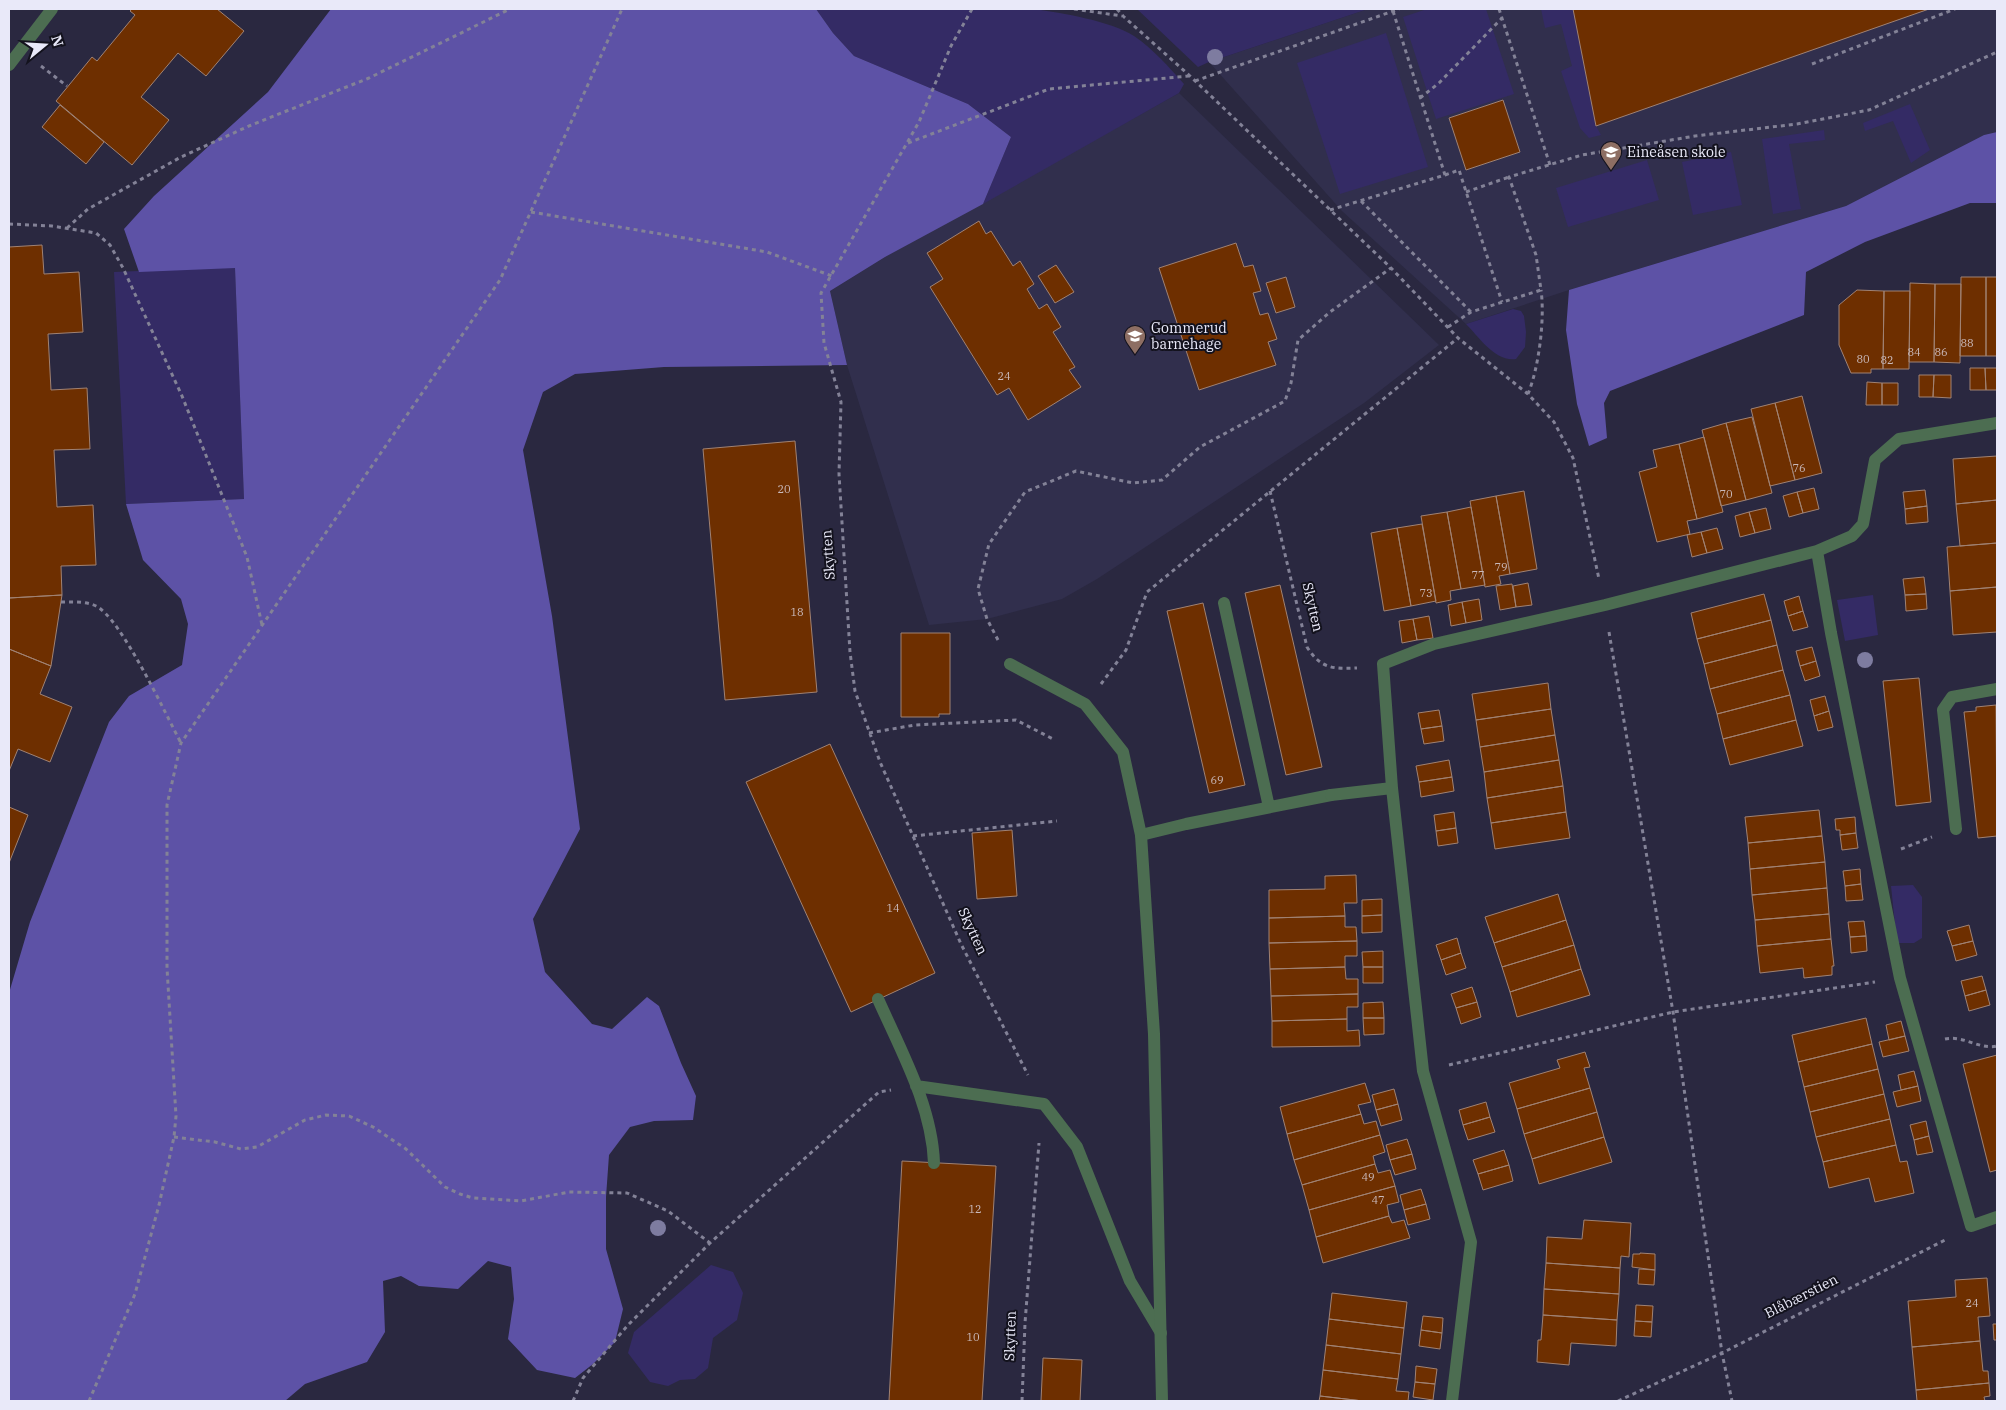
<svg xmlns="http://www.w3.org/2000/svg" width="2006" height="1410" viewBox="0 0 2006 1410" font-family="'IBM Plex Serif',serif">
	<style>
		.built { fill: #312f4d }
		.green { fill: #342b65 }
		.forest { fill: #5d52a6 }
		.building { fill: #6e2f00; stroke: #a08273 }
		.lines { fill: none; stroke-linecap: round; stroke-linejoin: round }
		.path { stroke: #838297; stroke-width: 3; stroke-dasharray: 4 4; stroke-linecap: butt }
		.service { stroke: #4c6d51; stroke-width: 12 }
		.minor { stroke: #4c6d51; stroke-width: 12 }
		.tree { fill: #7e7ca0 }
		.labels { text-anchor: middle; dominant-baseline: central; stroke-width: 4; stroke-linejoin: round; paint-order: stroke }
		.number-label { font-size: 11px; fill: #cababb }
		.poi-label { font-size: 14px; fill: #e9e9f9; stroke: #13121d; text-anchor: start }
		.street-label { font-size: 14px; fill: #e9e9f9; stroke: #13121d }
	</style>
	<rect width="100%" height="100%" fill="#2a2840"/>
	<!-- built -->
	<path class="built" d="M1368,9H1997V132L1984,135L1846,206L1569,290L1466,324L1342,211L1209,62Z
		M1179,93L1439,345L1364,403L1097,579L1062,599L987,619L929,625L847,365L830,291L885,257Z"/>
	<!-- green -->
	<path class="green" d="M816,9H1034C1062,13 1111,21 1134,36C1153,49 1169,67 1184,84L1179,93L983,204L1011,137L968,104L854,56L833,33Z
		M1137,9H1368L1209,62L1198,67Z
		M1427,9H1486L1514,94L1436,119L1403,17Z
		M1541,9H1573L1596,126L1601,135L1589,138L1580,128L1561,71L1572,66L1561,24L1545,28Z
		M1386,33L1428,167L1340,194L1297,63Z
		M1910,104L1930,150L1911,163L1893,121L1865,131L1863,123Z
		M1824,130L1825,140L1789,144L1801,209L1773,214L1762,139Z
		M1731,152L1742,205L1693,215L1682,162Z
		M1647,160L1659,200L1568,227L1556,188Z
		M235,267L244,499L126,504L114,272Z
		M1513,309L1521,311L1524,316L1526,332L1525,347L1516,359C1495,362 1479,337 1466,324Z
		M1873,595L1878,635L1845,641L1837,600Z
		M1913,885L1922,897V938L1914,943H1897L1891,886Z
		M711,1265L733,1272L743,1293L737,1320L713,1338L708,1368L695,1379L680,1380L668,1386L650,1382L628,1353L634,1332Z"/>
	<!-- forest -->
	<path class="forest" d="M331,9H816L833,33L854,56L968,104L1011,137L983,204L885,257L830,291L847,365L664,367L575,374L543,392L523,450L552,616L580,829L533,919L545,972L592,1024L612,1029L647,997L659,1006L681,1063L696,1096L693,1120L654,1121L630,1127L609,1155L606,1197V1249L623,1309L615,1342L593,1364L575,1378L537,1370L508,1339L514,1299L511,1267L488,1261L458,1289L419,1286L401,1276L383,1281L385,1332L367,1362L305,1384L285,1401H9V993L30,922L109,722L129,696L182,665L188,624L181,599L143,560L126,504L244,499L235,268L139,272L124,229L154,196L268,92Z
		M1997,132V203H1970L1865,242L1806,272L1804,315L1610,391L1604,403L1607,438L1589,446L1577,404L1566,330L1569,290L1846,206L1984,135Z"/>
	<!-- building -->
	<path class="building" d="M132,9H217L244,31L206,76L178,53L141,97L169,120L132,165L56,101L92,57L97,61L135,15L130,11Z
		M1573,9H1929L1596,126Z
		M1503,100L1520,152L1466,170L1449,118Z
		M60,105L104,142L86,164L42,127Z
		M979,221L986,234L991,231L1013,266L1020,261L1034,284L1027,289L1039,309L1047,304L1061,327L1053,332L1075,367L1069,370L1081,387L1028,420L1009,388L997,395L930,287L943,279L927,253Z
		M1236,243L1244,267L1253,265L1261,291L1253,293L1260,315L1268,313L1277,339L1268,342L1276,365L1199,390L1159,268Z
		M42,245L44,274L79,272L83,332L48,334L51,390L87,388L90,449L54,450L57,507L93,505L96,565L61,566L62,595L9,598V247Z
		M1056,265L1074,292L1055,303L1038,276Z
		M1286,277L1295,307L1276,313L1266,283Z
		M1961,277H1986V356H1960Z
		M1986,277H1997V356H1986Z
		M1910,283L1935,284L1934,362H1909Z
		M1935,284H1961L1960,363L1934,362Z
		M1857,290L1884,291L1883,369H1871V373H1851L1839,345V305Z
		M1884,291H1910L1909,369H1883Z
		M1970,368H1985L1986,390H1970Z
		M1985,368H1997V390H1986Z
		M1919,375H1934L1933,397H1919Z
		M1934,375H1951V398L1933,397Z
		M1867,382L1882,383V405H1866Z
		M1882,383H1898V405H1882Z
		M1802,396L1822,473L1795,480L1775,403Z
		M1775,403L1795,480L1770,486L1751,409Z
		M1752,417L1772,493L1746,500L1726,423Z
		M1726,423L1746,500L1721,506L1702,430Z
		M1704,437L1723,512L1697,519L1679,444Z
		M795,441L817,692L725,700L703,449Z
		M1679,444L1697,519L1687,521L1690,534L1657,542L1639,472L1657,467L1653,450Z
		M1997,456V500L1956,504L1953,459Z
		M1814,488L1819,509L1803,513L1797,492Z
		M1925,490L1927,506L1905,509L1903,492Z
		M1524,491L1537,569L1510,574L1496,496Z
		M1797,492L1803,513L1789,517L1783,496Z
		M1496,496L1510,574L1499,576L1501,584L1485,587L1470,501Z
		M1997,500V543L1960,546L1956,504Z
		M1927,506L1928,522L1906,524L1905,509Z
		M1471,507L1485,585L1461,589L1447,512Z
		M1766,508L1771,529L1755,533L1749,512Z
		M1447,512L1461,589L1450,591L1451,600L1436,603L1421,516Z
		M1749,512L1755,533L1740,537L1735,516Z
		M1422,524L1436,601L1411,606L1397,528Z
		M1397,528L1411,606L1384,611L1371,533Z
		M1717,528L1723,549L1707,553L1701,532Z
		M1701,532L1707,553L1692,557L1687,535Z
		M1997,543V587L1950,591L1947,547Z
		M1924,577L1926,594L1905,595L1903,579Z
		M1528,583L1532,605L1516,607L1513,586Z
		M1512,584L1516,607L1500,610L1496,586Z
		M1280,585L1322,767L1286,775L1245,593Z
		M1997,587V632L1953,635L1950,591Z
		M1764,594L1771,620L1697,639L1691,613Z
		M1926,594L1927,609L1906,611L1905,595Z
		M62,595L51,666L9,649V598Z
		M1799,596L1803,611L1788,616L1784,601Z
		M1479,599L1482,620L1466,623L1462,602Z
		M1462,602L1466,623L1451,626L1448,605Z
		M1203,603L1245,785L1209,793L1167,611Z
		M1803,611L1808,627L1793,631L1788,616Z
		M1429,616L1433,638L1417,640L1413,619Z
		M1413,619L1417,640L1402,643L1399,621Z
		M1771,620L1777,645L1704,664L1697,639Z
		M901,633H950V714H939V717H901Z
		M1777,645L1783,670L1710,689L1704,664Z
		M1812,647L1816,661L1800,666L1796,651Z
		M9,649L51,666L40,694L72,707L50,762L18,749L9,771Z
		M1816,661L1820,676L1805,681L1800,666Z
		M1783,670L1790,695L1717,714L1710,689Z
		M1919,678L1931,802L1896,806L1883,681Z
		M1548,683L1551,709L1476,720L1472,694Z
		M1790,695L1796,720L1723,739L1717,714Z
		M1825,696L1829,711L1814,716L1810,700Z
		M1996,705L1997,836L1978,838L1964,712L1976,711V707Z
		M1551,709L1555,735L1480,747L1476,720Z
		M1439,710L1442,726L1421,729L1418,713Z
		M1829,711L1833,727L1818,731L1814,716Z
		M1796,720L1803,746L1730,765L1723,739Z
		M1442,726L1444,741L1424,744L1421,729Z
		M1555,735L1559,760L1484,772L1480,747Z
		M830,744L935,973L851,1012L746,782Z
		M1449,760L1452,777L1419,782L1416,766Z
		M1559,760L1563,786L1487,798L1484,772Z
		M1452,777L1454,791L1421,797L1419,782Z
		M1563,786L1566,812L1491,823L1487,798Z
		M9,807L28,815L9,863Z
		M1819,810L1822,836L1748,843L1745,817Z
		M1454,812L1456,828L1436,831L1434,815Z
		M1566,812L1570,838L1495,849L1491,823Z
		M1855,817L1856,833L1840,835V830H1836L1835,819Z
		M1456,828L1458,843L1438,846L1436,831Z
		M1012,830L1017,896L977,899L972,833Z
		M1856,833L1858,848L1842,850L1840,835Z
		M1822,836L1825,862L1750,869L1748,843Z
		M1825,862L1827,888L1752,895L1750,869Z
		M1860,869L1861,884L1845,886L1843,871Z
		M1356,875L1357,903H1344L1345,916L1269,918V890L1325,889V876Z
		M1861,884L1863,900L1846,901L1845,886Z
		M1827,888L1829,914L1755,920L1752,895Z
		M1558,894L1566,920L1494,943L1485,917Z
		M1382,899V915L1362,916V900Z
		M1829,914L1831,939L1757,946L1755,920Z
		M1382,915V932L1362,933V916Z
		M1345,916V927H1356L1357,941L1269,943V918Z
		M1566,920L1574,945L1502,967L1494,943Z
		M1864,921L1866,936L1850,937L1848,922Z
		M1969,925L1973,941L1952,946L1947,931Z
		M1866,936L1867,951L1851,953L1850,937Z
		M1457,938L1461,953L1441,960L1436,945Z
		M1831,939L1834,966H1832V975L1804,978L1803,968L1760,973L1757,946Z
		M1357,941V956H1345V967L1270,969L1269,943Z
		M1973,941L1977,955L1956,961L1952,946Z
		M1574,945L1581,969L1510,992L1502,967Z
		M1383,951V967H1363L1362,952Z
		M1461,953L1466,968L1446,975L1441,960Z
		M1345,967L1346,979H1358V994L1271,996L1270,969Z
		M1363,967H1383V983H1363Z
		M1581,969L1590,995L1517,1017L1510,992Z
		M1982,976L1986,990L1965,996L1961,981Z
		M1472,987L1477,1002L1456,1008L1451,994Z
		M1986,990L1990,1005L1969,1011L1965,996Z
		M1358,994V1007H1347V1019L1272,1021L1271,996Z
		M1383,1002L1384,1018H1363V1003Z
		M1477,1002L1481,1017L1461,1024L1456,1008Z
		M1363,1018H1384V1034L1364,1035Z
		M1866,1018L1872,1044L1798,1062L1792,1035Z
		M1347,1019V1031L1359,1030L1360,1046L1272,1047V1021Z
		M1901,1021L1905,1036L1889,1040L1886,1025Z
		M1905,1036L1909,1051L1883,1057L1879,1042Z
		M1872,1044L1878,1069L1804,1087L1798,1062Z
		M1585,1052L1590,1067L1584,1068L1590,1088L1517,1109L1509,1083L1560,1068L1557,1060Z
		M1997,1055V1170L1990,1172L1963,1064Z
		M1878,1069L1884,1094L1810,1112L1804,1087Z
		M1914,1071L1918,1086L1901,1090L1898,1075Z
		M1365,1083L1371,1102L1358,1105L1361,1114L1287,1134L1280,1107Z
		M1918,1086L1921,1101L1897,1107L1893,1092Z
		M1590,1088L1597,1112L1524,1134L1517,1109Z
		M1394,1089L1398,1104L1376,1110L1372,1095Z
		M1884,1094L1890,1119L1816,1137L1810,1112Z
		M1486,1102L1490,1117L1463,1125L1459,1110Z
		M1398,1104L1402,1120L1381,1126L1376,1110Z
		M1597,1112L1604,1137L1532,1159L1524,1134Z
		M1361,1114L1364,1124L1376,1121L1380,1135L1294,1160L1287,1134Z
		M1490,1117L1495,1132L1468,1140L1463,1125Z
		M1890,1119L1896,1145L1823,1162L1816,1137Z
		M1926,1121L1929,1136L1914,1140L1910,1125Z
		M1380,1135L1385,1152L1373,1156L1375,1164L1302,1185L1294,1160Z
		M1929,1136L1933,1152L1917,1155L1914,1140Z
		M1604,1137L1612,1162L1539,1184L1532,1159Z
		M1407,1139L1412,1154L1390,1160L1386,1145Z
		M1896,1145L1900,1162L1907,1161L1914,1193L1875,1202L1869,1178L1829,1188L1823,1162Z
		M1504,1150L1509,1165L1478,1174L1473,1160Z
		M1412,1154L1416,1169L1395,1175L1390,1160Z
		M902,1161L996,1166L982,1401H889Z
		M1375,1164L1378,1173L1390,1170L1395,1186L1309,1210L1302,1185Z
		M1509,1165L1513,1181L1483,1190L1478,1174Z
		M1395,1186L1399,1202L1387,1205L1389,1216L1316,1237L1309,1210Z
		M1421,1189L1426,1204L1404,1210L1400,1195Z
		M1426,1204L1430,1219L1408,1225L1404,1210Z
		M1389,1216L1392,1223L1404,1220L1410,1238L1323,1263L1316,1237Z
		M1584,1220L1631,1223L1629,1257L1621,1256L1620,1268L1546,1263L1547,1237L1582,1239Z
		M1640,1253L1655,1254V1270L1632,1267L1633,1254H1640Z
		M1546,1263L1620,1268L1619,1294L1544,1289Z
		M1639,1269L1655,1270L1654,1285L1638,1284Z
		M1987,1278L1990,1316L1978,1317L1980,1341L1912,1347L1908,1301L1956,1297L1955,1280Z
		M1544,1289L1619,1294L1617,1320L1543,1315Z
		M1332,1293L1407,1302L1404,1328L1329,1319Z
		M1636,1305L1653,1306L1652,1322L1635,1321Z
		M1543,1315L1617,1320L1616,1346L1571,1343L1569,1365L1537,1362L1538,1340H1541Z
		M1423,1316L1443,1318L1442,1333L1421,1330Z
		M1329,1319L1404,1328L1401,1354L1326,1345Z
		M1635,1321L1652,1322L1651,1337L1634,1336Z
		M1993,1324H1997V1340H1994Z
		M1421,1330L1442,1333L1440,1349L1419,1346Z
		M1980,1341L1983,1371H1988L1989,1383L1916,1390L1912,1347Z
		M1326,1345L1401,1354L1398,1379L1323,1370Z
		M1043,1358L1082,1360L1080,1401H1041Z
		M1416,1366L1437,1369L1435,1384L1415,1382Z
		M1323,1370L1398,1379L1396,1391L1409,1392L1408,1401H1363L1320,1396Z
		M1415,1382L1435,1384L1433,1400L1413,1397Z
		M1989,1383L1990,1396L1984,1397L1985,1401H1917L1916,1390Z
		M1320,1396L1363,1401H1319Z"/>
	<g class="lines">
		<!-- path -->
		<path class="path" d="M972,9L951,46L919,122L821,293L824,343L841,402L839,474L850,652L855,691L880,762L913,836L961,944L1028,1075
			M1074,9L1122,16
			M1117,9L1123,16L1190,76L1391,268L1458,338L1528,394L1554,422L1573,458L1599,579
			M1499,9L1550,165
			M1812,64L1955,9
			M41,66L67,86
			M1195,81L1399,9
			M1420,98L1439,83L1502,18
			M908,143L1049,89L1189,76
			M1445,175L1459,170L1502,302
			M1466,192L1509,177
			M1361,201L1471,312
			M1330,210L1445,175L1393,11
			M531,212L767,252L832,276
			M9,224L52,226L96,233L110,245L123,268L182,396L247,557L262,625
			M67,228L88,209L181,157L249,126L369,78L510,9
			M1448,327L1471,312L1541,290L1536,255L1509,177L1582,155L1695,136L1797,124L1869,110L1997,52
			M1528,394C1539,367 1545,319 1541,290
			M1270,491L1307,647C1321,669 1333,669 1357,668
			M61,602C73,602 85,601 96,606C121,618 166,715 181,743
			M1609,632L1673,1012L1722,1353L1732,1401
			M998,640L987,619L978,589L989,544L1025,492L1076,471L1133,483L1162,480L1200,447L1285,401L1291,383L1298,340L1330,312L1391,268
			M1101,684L1126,650L1147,592L1458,338
			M869,733L915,725L1016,720L1055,740
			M913,836L1057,821
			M1901,849L1932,837
			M1945,1039C1964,1035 1979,1050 1997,1046
			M1449,1065L1673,1012L1875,982
			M174,1137L215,1142L241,1149L257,1147L305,1120L326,1115L349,1116L373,1127L406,1149L445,1187L460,1194L473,1198L521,1201L569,1192L627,1193L668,1211L710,1243
			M89,1401L135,1294L159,1205L174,1137L176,1116L167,968V805L181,743L500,280L622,9
			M573,1401L583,1378L628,1325L710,1243L879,1092L891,1090
			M1022,1401L1025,1323L1039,1143
			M1618,1401L1722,1353L1947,1239"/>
		<!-- service -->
		<path class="service" d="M1224,603L1269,807
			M1956,829L1943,710L1952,697L1997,689
			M1141,835L1186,824L1331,795
			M878,999C901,1051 932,1106 934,1163
			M916,1086L1044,1104L1077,1147L1130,1281L1161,1333"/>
		<!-- minor -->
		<path class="minor" d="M9,65L52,9
			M1997,423L1899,439L1875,460L1863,524L1852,536L1817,551L1831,633L1900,978L1971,1226L1997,1217
			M1010,664L1085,704L1123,752L1141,835L1154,1034L1162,1401
			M1331,795L1392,788
			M1452,1401L1471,1242L1423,1071L1392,788L1383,664L1434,644L1605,605L1817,551"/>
	</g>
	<!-- trees -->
	<g class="tree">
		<circle cx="1215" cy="57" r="8"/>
		<circle cx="1865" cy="660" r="8"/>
		<circle cx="658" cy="1228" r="8"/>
	</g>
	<!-- icons -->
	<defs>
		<g id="school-pin" transform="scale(1.125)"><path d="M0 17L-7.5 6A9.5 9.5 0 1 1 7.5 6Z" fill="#8d6e63" stroke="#13121d"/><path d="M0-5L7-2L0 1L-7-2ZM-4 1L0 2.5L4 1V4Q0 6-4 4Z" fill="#fff"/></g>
	</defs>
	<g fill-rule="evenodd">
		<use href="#school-pin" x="1611" y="152"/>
		<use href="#school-pin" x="1135" y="336"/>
	</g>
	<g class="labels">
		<!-- number labels -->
		<g class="number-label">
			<text x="1967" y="343">88</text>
			<text x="1914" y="352">84</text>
			<text x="1941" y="352">86</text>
			<text x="1863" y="359">80</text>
			<text x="1887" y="360">82</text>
			<text x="1004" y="376">24</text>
			<text x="1799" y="468">76</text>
			<text x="784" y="489">20</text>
			<text x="1726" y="494">70</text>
			<text x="1501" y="567">79</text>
			<text x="1478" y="575">77</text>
			<text x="1426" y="593">73</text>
			<text x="797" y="612">18</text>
			<text x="1217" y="780">69</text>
			<text x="893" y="908">14</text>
			<text x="1368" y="1177">49</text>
			<text x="1378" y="1200">47</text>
			<text x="975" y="1209">12</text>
			<text x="1972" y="1303">24</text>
			<text x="973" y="1337">10</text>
		</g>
		<!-- poi labels -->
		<g class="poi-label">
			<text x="1627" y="152">Eineåsen skole</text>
			<text x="1151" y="328">Gommerud<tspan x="1151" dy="16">barnehage</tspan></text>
		</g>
		<!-- street labels -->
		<g class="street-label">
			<text transform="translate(828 555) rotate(-94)">Skytten</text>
			<text transform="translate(1313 607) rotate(77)">Skytten</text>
			<text transform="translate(973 931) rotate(65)">Skytten</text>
			<text transform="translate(1801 1296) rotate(-27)">Blåbærstien</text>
			<text transform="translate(1010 1336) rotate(-88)">Skytten</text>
		</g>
	</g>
	<!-- border -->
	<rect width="2006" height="1410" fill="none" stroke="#e9e9f9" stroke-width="20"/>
	<!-- north arrow -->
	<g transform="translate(45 45) rotate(72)" stroke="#13121d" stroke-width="4" paint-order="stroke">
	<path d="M0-4L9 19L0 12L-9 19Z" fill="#e9e9f9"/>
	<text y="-8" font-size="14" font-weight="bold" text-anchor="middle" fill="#e9e9f9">N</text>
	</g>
</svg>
